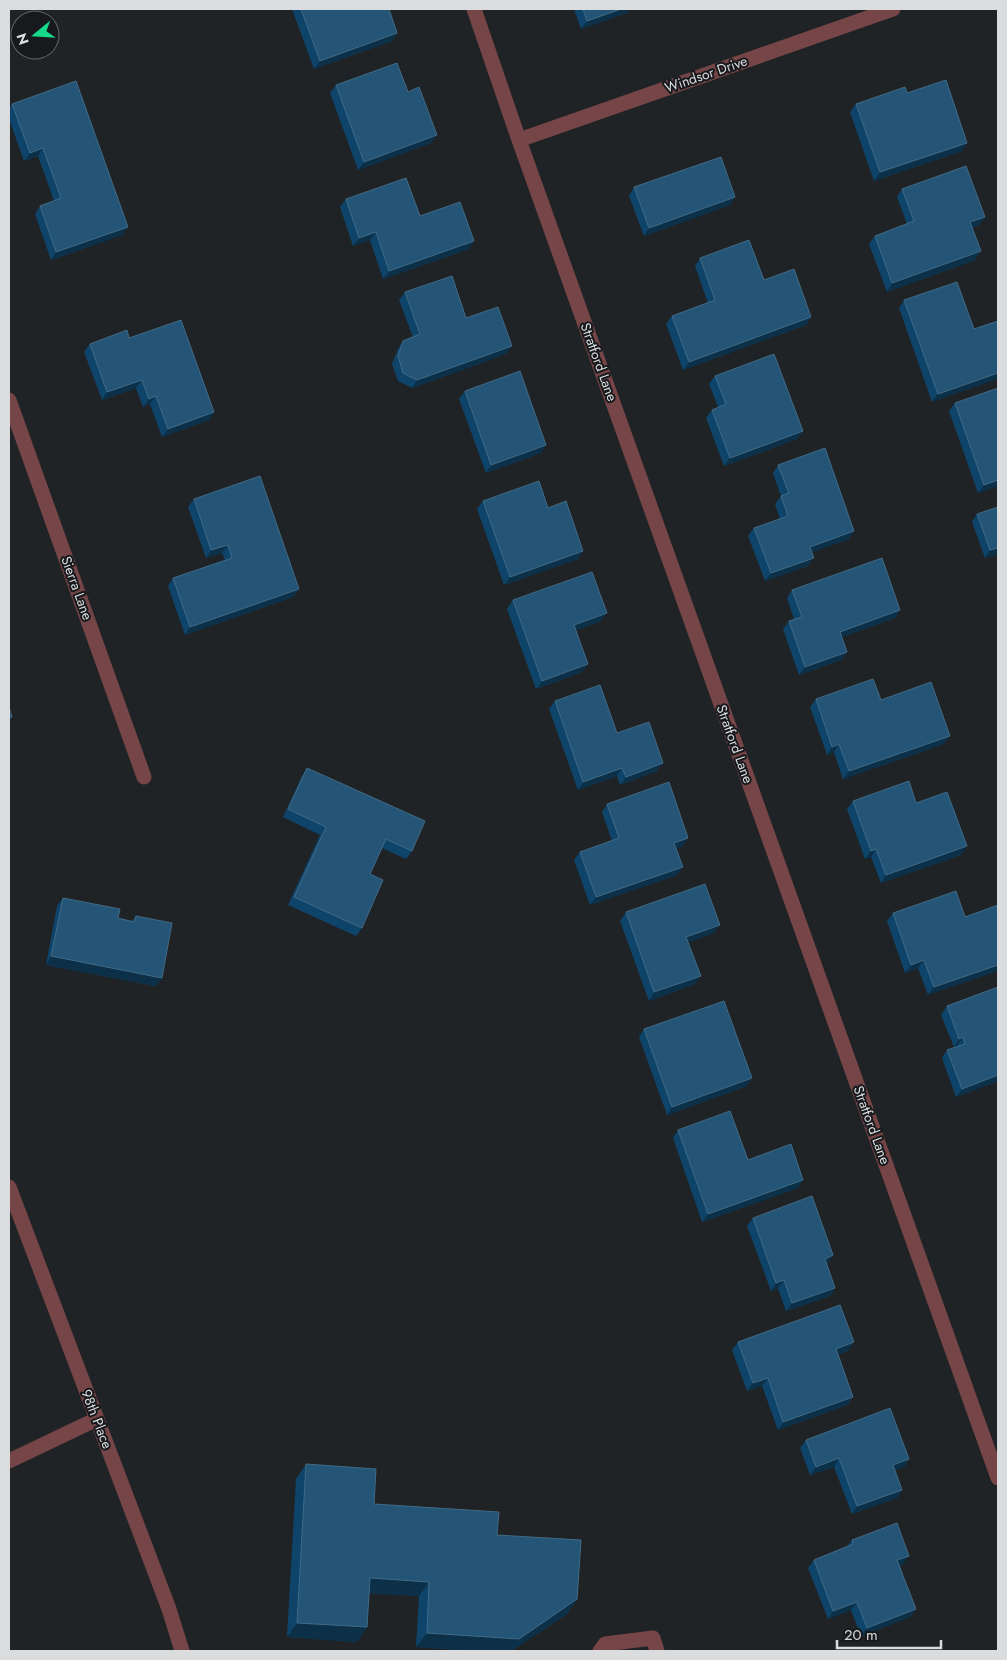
<svg xmlns="http://www.w3.org/2000/svg" width="1007" height="1660" viewBox="0 0 1007 1660" font-family="Jost,sans-serif">
	<style>
		.lines { fill: none; stroke-linecap: round; stroke-linejoin: round }
		.minor { stroke: #754547; stroke-width: 15 }
		.wall { fill: #0f446a }
		.shaded-wall { fill: #0d3049 }
		.building { fill: #255576; stroke: #416a86 }
		.labels { text-anchor: middle; dominant-baseline: central; stroke-width: 4; stroke-linejoin: round; paint-order: stroke }
		.street-label { font-size: 14px; fill: #dadcdd; stroke: #17191c }
	</style>
	<rect width="100%" height="100%" fill="#202325"/>
	<g class="lines">
		<!-- minor -->
		<path class="minor" d="M474,9L519,140L998,1478
			M519,140L893,9
			M9,400L144,777
			M9,1187L169,1609L182,1651
			M9,1461L97,1419
			M600,1651L605,1644L653,1638L657,1651"/>
	</g>
	<!-- wall -->
	<path class="wall" d="M292,9H389L392,41L314,69Z
		M574,9H630L627,13L581,29Z
		M336,85L408,92L431,143L358,170L330,93Z
		M907,93L962,151L874,181L850,112L856,104Z
		M12,104L122,235L51,260L35,214L40,206L54,201L38,156L24,161L9,119V108Z
		M634,187L735,197L730,205L644,236L629,196Z
		M902,189L985,217L979,225L972,228L975,260L887,292L869,244L875,236L907,224L897,197Z
		M346,199L420,216L469,249L383,279L370,240L353,246L340,207Z
		M700,258L764,280L811,317L806,325L683,370L666,324L672,316L708,303L695,266Z
		M405,292L466,318L506,354L412,388L398,381L392,364L398,349L403,341L413,337L399,300Z
		M904,300L974,329L998,321L932,402L899,308Z
		M129,338L214,412L209,420L162,437L150,404L143,407L136,388L102,400L84,352L90,344Z
		M715,376L797,439L724,466L706,418L712,410L718,407L709,384Z
		M998,388V486L978,493L949,411L955,403Z
		M465,391L541,453L486,473L459,399Z
		M778,465L854,531L849,539L812,552L808,566L765,581L748,536L754,528L780,519L775,504L781,496L773,473Z
		M194,499L293,597L185,635L168,586L173,578L225,560L222,553L206,558L188,507Z
		M483,501L578,559L504,585L477,509Z
		M998,507V554L985,558L972,522L977,514Z
		M792,590L900,610L895,618L842,637L847,652L841,660L799,675L783,629L789,621L794,619L787,598Z
		M513,600L601,621L576,630L582,672L536,689L507,609Z
		M816,699L881,700L944,744L843,779L834,752L827,755L810,707Z
		M555,701L657,771L620,785L617,776L578,790L549,709Z
		M307,768L412,851L406,859L382,848L370,874L362,928L356,936L288,905L320,835L283,817L302,776Z
		M853,801L916,803L961,855L881,883L871,857L865,859L847,809Z
		M607,804L683,846L676,848L677,875L590,905L574,860L580,852L612,841L602,812Z
		M63,898L118,918L132,921L136,916L156,986L46,965L57,906Z
		M998,905L928,995L918,968L905,973L887,921L893,913L965,917Z
		M626,912L714,933L688,942L695,984L649,1001L620,921Z
		M998,987V1081L956,1097L942,1058L947,1050L958,1046H957L954,1047L941,1015L947,1006Z
		M644,1029L747,1086L667,1115L639,1037Z
		M678,1130L748,1160L798,1188L702,1222L673,1138Z
		M753,1218L833,1255L827,1264L835,1288L830,1296L786,1311L778,1288L771,1291L747,1226Z
		M738,1342L848,1351L838,1354L853,1397L847,1405L778,1430L762,1386L747,1391L732,1350Z
		M806,1440L909,1459L904,1467L895,1470L902,1490L897,1498L852,1514L834,1467L810,1475L800,1448Z
		M306,1464L374,1504L497,1535L577,1599L567,1614L511,1651H475L416,1647L419,1596L369,1593L367,1627L357,1642L287,1637L296,1479Z
		M852,1540L903,1564L899,1566L916,1609L910,1617L861,1636L851,1610L828,1619L808,1568L814,1560L847,1547Z"/>
	<!-- shaded-wall -->
	<path class="shaded-wall" d="M621,9H630L627,13L581,29L587,21Z
		M397,33L392,41L314,69L320,61Z
		M437,135L431,143L358,170L364,162Z
		M967,143L962,151L874,181L880,172Z
		M43,148L38,156L24,161L30,153Z
		M735,197L730,205L644,236L649,228Z
		M985,217L979,225L965,230L970,222Z
		M128,227L122,235L51,260L56,252Z
		M376,232L370,240L353,246L359,238Z
		M474,241L469,249L383,279L389,271Z
		M981,251L975,260L887,292L892,283Z
		M811,317L806,325L683,370L689,362Z
		M512,346L506,354L412,388L417,380Z
		M998,373V379L932,402L938,394Z
		M142,380L136,388L102,400L107,392Z
		M156,396L150,404L143,407L149,399Z
		M214,412L209,420L162,437L168,429Z
		M803,431L797,439L724,466L730,458Z
		M546,445L541,453L486,473L491,465Z
		M998,480V486L978,493L984,485Z
		M854,531L849,539L805,555L810,547Z
		M228,545L222,553L206,558L211,550Z
		M998,548V554L985,558L990,550Z
		M583,551L578,559L504,585L510,577Z
		M814,558L808,566L765,581L771,573Z
		M299,589L293,597L185,635L190,627Z
		M900,610L895,618L834,640L840,632Z
		M607,613L601,621L568,633L574,625Z
		M847,652L841,660L799,675L805,667Z
		M588,664L582,672L536,689L542,681Z
		M950,736L944,744L843,779L849,771Z
		M839,744L834,752L827,755L832,747Z
		M663,763L657,771L620,785L626,777Z
		M622,768L617,776L578,790L583,782Z
		M688,838L683,846L669,851L674,843Z
		M967,846L961,855L881,883L886,875Z
		M876,849L871,857L865,859L871,851Z
		M683,867L677,875L590,905L596,897Z
		M720,925L714,933L681,945L686,937Z
		M51,956L162,978L156,986L46,965Z
		M924,960L918,968L905,973L911,965Z
		M998,965V971L928,995L934,987Z
		M701,976L695,984L649,1001L654,992Z
		M963,1037L957,1046L954,1047L959,1039Z
		M998,1075V1081L956,1097L962,1089Z
		M752,1078L747,1086L667,1115L672,1107Z
		M803,1180L798,1188L702,1222L708,1214Z
		M833,1255L828,1263L819,1267L825,1259Z
		M784,1280L778,1288L771,1291L776,1283Z
		M835,1288L830,1296L786,1311L792,1303Z
		M854,1342L848,1351L830,1357L836,1349Z
		M768,1378L762,1386L747,1391L753,1383Z
		M853,1397L847,1405L778,1430L783,1422Z
		M839,1458L834,1467L810,1475L816,1467Z
		M909,1459L904,1467L887,1473L893,1465Z
		M902,1490L897,1498L852,1514L857,1506Z
		M909,1556L903,1564L891,1568L897,1560Z
		M370,1578L429,1582L419,1596L359,1593Z
		M577,1599L567,1614L511,1651H475L416,1647L427,1633Z
		M857,1602L851,1610L828,1619L833,1611Z
		M916,1609L910,1617L861,1636L867,1628Z
		M297,1623L367,1627L357,1642L287,1637Z"/>
	<!-- building -->
	<path class="building" d="M301,9H389L397,33L320,61Z
		M583,9H621L587,21Z
		M397,63L408,92L419,87L437,135L364,162L336,85Z
		M946,80L967,143L880,172L856,104L905,87L907,93Z
		M76,81L128,227L56,252L40,206L61,198L43,148L30,153L12,104Z
		M721,157L735,197L649,228L634,187Z
		M966,166L985,217L970,222L981,251L892,283L875,236L914,221L902,189Z
		M406,178L420,216L460,202L474,241L389,271L376,232L359,238L346,199Z
		M749,240L764,280L794,269L811,317L689,362L672,316L715,300L700,258Z
		M452,276L466,318L498,307L512,346L417,380L403,373L398,356L403,341L420,334L405,292Z
		M957,282L974,329L998,321V373L938,394L904,300Z
		M181,320L214,412L168,429L156,396L149,399L142,380L107,392L90,344L127,330L129,338Z
		M774,354L803,431L730,458L712,410L726,404L715,376Z
		M520,371L546,445L491,465L465,391Z
		M998,388V480L984,485L955,403Z
		M825,448L854,531L810,547L814,558L771,573L754,528L788,516L781,496L789,493L778,465Z
		M260,476L299,589L190,627L173,578L232,558L228,545L211,550L194,499Z
		M539,481L548,508L566,501L583,551L510,577L483,501Z
		M998,507V548L990,550L977,514Z
		M882,558L900,610L840,632L847,652L805,667L789,621L802,617L792,590Z
		M592,572L607,613L574,625L588,664L542,681L513,600Z
		M873,679L881,700L931,682L950,736L849,771L839,744L832,747L816,699Z
		M600,685L617,733L649,722L663,763L626,777L622,768L583,782L555,701Z
		M9,707L12,717L9,719Z
		M307,768L425,821L412,851L386,839L370,874L383,880L362,928L294,897L326,827L288,809Z
		M909,781L916,803L947,792L967,846L886,875L876,849L871,851L853,801Z
		M669,782L688,838L674,843L683,867L596,897L580,852L619,838L607,804Z
		M705,884L720,925L686,937L701,976L654,992L626,912Z
		M956,891L965,917L998,905V965L934,987L924,960L911,965L893,913Z
		M63,898L120,909L118,918L134,922L136,916L172,923L162,978L51,956Z
		M998,987V1075L962,1089L947,1050L965,1044L963,1037L959,1039L947,1006Z
		M724,1001L752,1078L672,1107L644,1029Z
		M730,1111L748,1160L791,1144L803,1180L708,1214L678,1130Z
		M812,1196L833,1255L825,1259L835,1288L792,1303L784,1280L776,1283L753,1218Z
		M840,1305L854,1342L836,1349L853,1397L783,1422L768,1378L753,1383L738,1342Z
		M890,1408L909,1459L893,1465L902,1490L857,1506L839,1458L816,1467L806,1440Z
		M306,1464L376,1469L374,1504L499,1512L497,1535L581,1540L577,1599L519,1639L427,1633L429,1582L370,1578L367,1627L297,1623Z
		M897,1523L909,1556L897,1560L916,1609L867,1628L857,1602L833,1611L814,1560L853,1544L852,1540Z"/>
	<g class="labels">
		<!-- street labels -->
		<g class="street-label">
			<text transform="translate(706 74) rotate(-19)">Windsor Drive</text>
			<text transform="translate(599 362) rotate(70)">Stratford Lane</text>
			<text transform="translate(77 588) rotate(70)">Sierra Lane</text>
			<text transform="translate(735 744) rotate(70)">Stratford Lane</text>
			<text transform="translate(872 1125) rotate(70)">Stratford Lane</text>
			<text transform="translate(97 1419) rotate(69)">98th Place</text>
		</g>
	</g>
	<!-- border -->
	<rect width="1007" height="1660" fill="none" stroke="#dadcdd" stroke-width="20"/>
	<!-- north arrow -->
	<g transform="translate(35 35) rotate(252)"><circle r="24" fill="#17191c" stroke="#656769"/>
	<path d="M0-4L9 19L0 12L-9 19Z" fill="#16d989"/>
	<text y="-8" font-size="14" font-weight="bold" text-anchor="middle" fill="#dadcdd">N</text>
	</g>
	<!-- scale -->
	<path d="M837 1640v8h104v-8" fill="none" stroke="#dadcdd" stroke-width="2.5"/>
	<text x="844" y="1640" font-size="15" fill="#dadcdd" stroke="#17191c" stroke-width="4" paint-order="stroke">20 m</text>
</svg>
